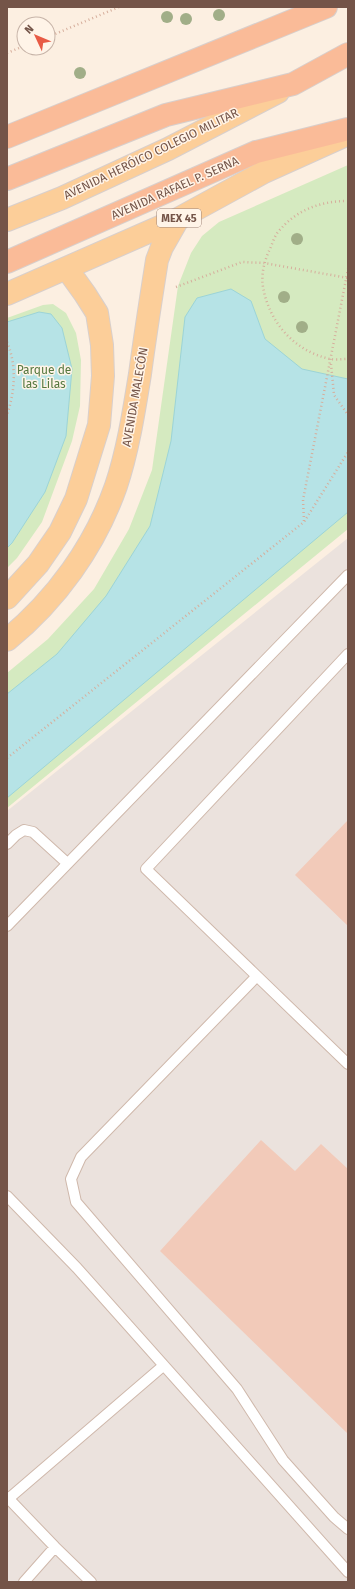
<svg xmlns="http://www.w3.org/2000/svg" width="355" height="1589" viewBox="0 0 355 1589" font-family="'Fira Sans',sans-serif">
	<style>
		.industrial { fill: #ebe2dd }
		.green { fill: #d5eac0 }
		.water { fill: #b6e3e6; stroke: #9cd4d7 }
		.building { fill: #f2cab9 }
		.lines { fill: none; stroke-linecap: round; stroke-linejoin: round }
		.service-casing { stroke: #cfb8ab; stroke-width: 12 }
		.primary-casing { stroke: #d8cfcc; stroke-width: 24 }
		.trunk-casing { stroke: #d8cfcc; stroke-width: 24 }
		.path { stroke: #d6ae9c; stroke-width: 2.5; stroke-dasharray: 1 3; stroke-linecap: butt }
		.service { stroke: #fff; stroke-width: 10 }
		.primary { stroke: #fcce99; stroke-width: 22 }
		.trunk { stroke: #fabb98; stroke-width: 22 }
		.tree { fill: #a1ae88 }
		.labels { text-anchor: middle; dominant-baseline: central; stroke-width: 3; stroke-linejoin: round; paint-order: stroke }
		.shield { fill: #fff4e8; stroke: #9e8478; stroke-width: 1 }
		.shield-label { font-size: 11px; font-weight: bold; fill: #745448 }
		.street-label { font-size: 12px; fill: #745448; stroke: #fff4e8 }
		.park-label { font-size: 12px; fill: #567940; stroke: #fff4e8 }
	</style>
	<rect width="100%" height="100%" fill="#fcefe1"/>
	<!-- industrial -->
	<path class="industrial" d="M348,538V1582H7V811Z"/>
	<!-- green -->
	<path class="green" d="M348,165V529L7,808V673L48,639L94,589L129,529L152,470L178,286L191,253L202,236L219,222Z
		M53,304L66,313L76,333L81,360L80,406L72,441L42,522L17,558L7,568V318L43,305Z"/>
	<!-- water -->
	<path class="water" d="M231,289L251,301L265,339L302,369L348,379V512L7,798V694L57,654L106,596L150,526L171,441L185,317L197,298Z
		M39,312L51,314L62,328L72,369L66,436L45,492L12,543L7,548V322Z"/>
	<!-- building -->
	<path class="building" d="M348,820V926L295,875Z
		M261,1140L295,1171L321,1144L348,1169V1434L160,1251Z"/>
	<g class="lines">
		<!-- service casing -->
		<g class="service-casing">
			<path id="service" d="M348,654L146,869L348,1064
				M7,844L16,835L24,830L33,832L67,863
				M7,926L348,575
				M257,976L81,1157L71,1179L76,1202L237,1389L283,1460L334,1517L348,1529
				M7,1196L77,1268L348,1572
				M7,1497L55,1547L91,1582
				M7,1500L163,1366
				M24,1582L55,1547"/>
		</g>
		<!-- primary casing -->
		<g class="primary-casing">
			<path id="primary" d="M7,220L62,198L168,149L278,92
				M7,294L178,219L264,172L346,135
				M7,598L38,564L60,532L76,499L99,425L103,376L102,345L97,313L85,294L67,269
				M7,640C56,600 95,546 116,486C128,450 134,411 140,374C145,336 151,298 157,260L162,247L178,219"/>
		</g>
		<!-- trunk casing -->
		<g class="trunk-casing">
			<path id="trunk" d="M7,137L326,7
				M7,179L166,115L293,84L348,54
				M7,262L256,152L348,129"/>
		</g>
		<!-- path -->
		<path class="path" d="M48,37L119,7
			M7,53L24,46
			M348,201C320,201 296,210 278,232C274,237 272,245 269,251C264,262 261,275 263,287C269,322 294,351 330,359C335,360 342,359 348,359
			M176,287L242,262L264,263L348,278
			M7,342C17,366 15,391 7,415
			M331,364L334,395L348,415
			M304,521L303,500L348,269
			M7,758L304,522L348,452"/>
		<!-- service -->
		<use href="#service" class="service"/>
		<!-- primary -->
		<use href="#primary" class="primary"/>
		<!-- trunk -->
		<use href="#trunk" class="trunk"/>
	</g>
	<!-- trees -->
	<g class="tree">
		<circle cx="219" cy="15" r="6"/>
		<circle cx="167" cy="17" r="6"/>
		<circle cx="186" cy="19" r="6"/>
		<circle cx="80" cy="73" r="6"/>
		<circle cx="297" cy="239" r="6"/>
		<circle cx="284" cy="297" r="6"/>
		<circle cx="302" cy="327" r="6"/>
	</g>
	<g class="labels">
		<!-- shield labels -->
		<rect class="shield" x="157" y="209" width="44" height="18" rx="3"/>
		<g class="shield-label">
			<text x="179" y="218">MEX 45</text>
		</g>
		<!-- street labels -->
		<g class="street-label">
			<text transform="translate(151 154) rotate(-26)">AVENIDA HERÓICO COLEGIO MILITAR</text>
			<text transform="translate(175 188) rotate(-24)">AVENIDA RAFAEL P. SERNA</text>
			<text transform="translate(135 397) rotate(-80)">AVENIDA MALECÓN</text>
		</g>
		<!-- park labels -->
		<g class="park-label">
			<text x="44" y="370">Parque de<tspan x="44" dy="14">las Lilas</tspan></text>
		</g>
	</g>
	<!-- border -->
	<rect width="355" height="1589" fill="none" stroke="#745448" stroke-width="16"/>
	<!-- north arrow -->
	<g transform="translate(36 36) rotate(314)"><circle r="19" fill="#fff4e8" stroke="#c7b4a8"/>
	<path d="M0-3L7 15L0 10L-7 15Z" fill="#e85b45"/>
	<text y="-6" font-size="11" font-weight="bold" text-anchor="middle" fill="#745448">N</text>
	</g>
</svg>
